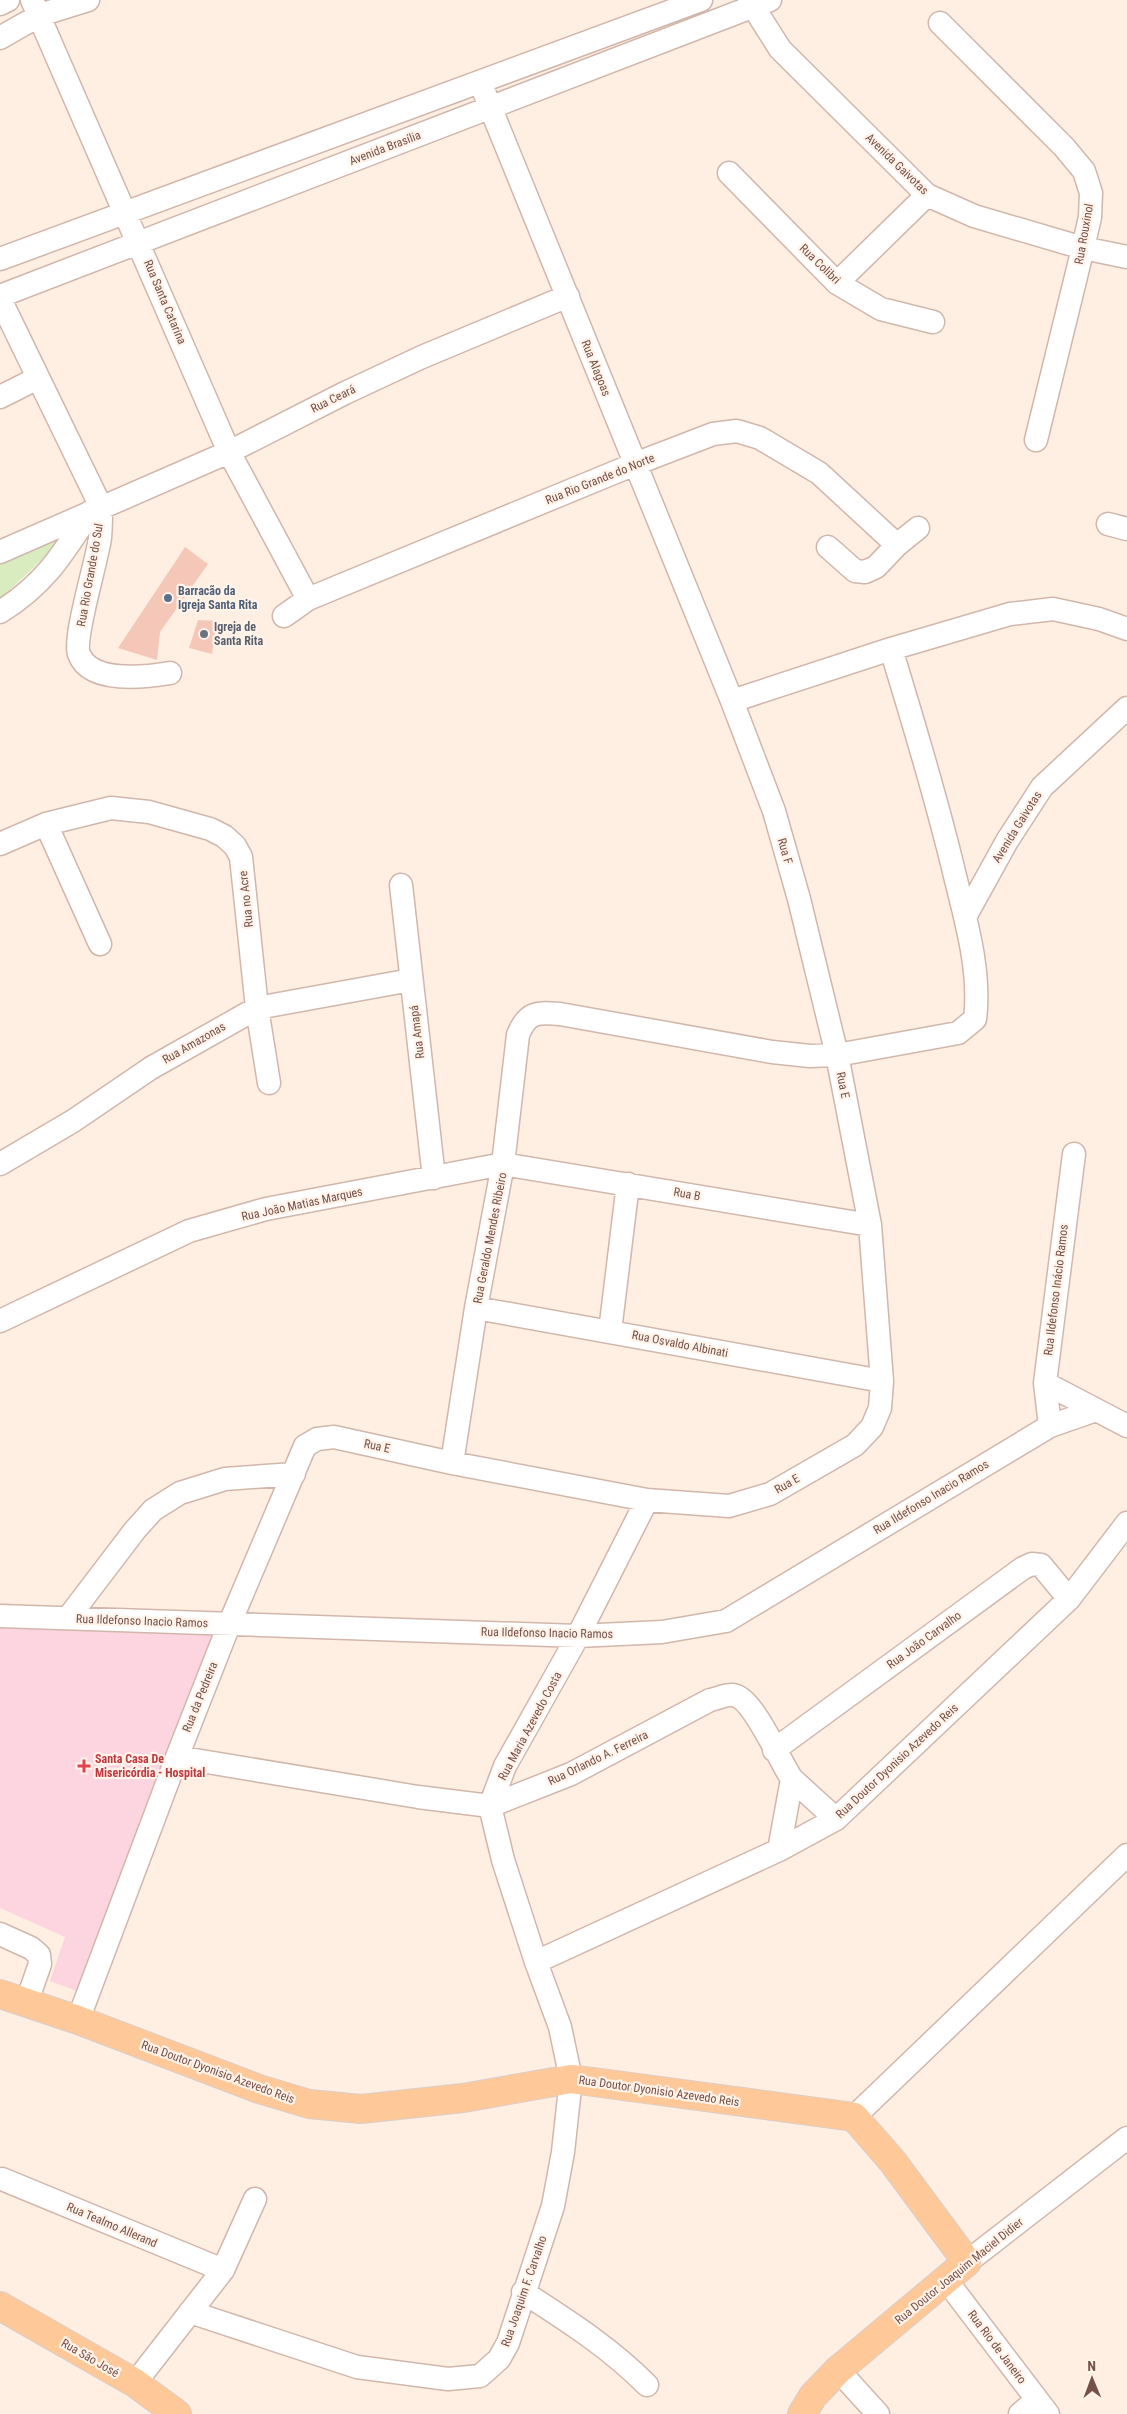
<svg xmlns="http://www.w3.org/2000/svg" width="1127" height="2414" viewBox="0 0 1127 2414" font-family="'Roboto Condensed',sans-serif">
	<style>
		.medical { fill: #fcd5e0 }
		.green { fill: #d9ecc0 }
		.building { fill: #f5c7b8 }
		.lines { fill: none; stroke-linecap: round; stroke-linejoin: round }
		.minor-casing { stroke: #d1b6ab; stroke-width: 25 }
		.major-casing { stroke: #d9cecb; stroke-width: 30 }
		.minor { stroke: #fff; stroke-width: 22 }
		.major { stroke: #ffc898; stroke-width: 28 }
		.service-dot { fill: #5c6f8a; stroke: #fff3ea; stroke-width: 2 }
		.worship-dot { fill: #6b7280; stroke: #fff3ea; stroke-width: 2 }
		.health-dot { fill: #e0444e; stroke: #fff3ea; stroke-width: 2 }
		.labels { text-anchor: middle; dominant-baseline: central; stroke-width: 4.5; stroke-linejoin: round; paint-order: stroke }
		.street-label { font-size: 12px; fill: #775047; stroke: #fff3ea }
		.service-label { font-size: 12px; font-weight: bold; fill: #4e5e75; stroke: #fff3ea; text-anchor: start }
		.worship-label { font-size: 12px; font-weight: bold; fill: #5b616d; stroke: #fff3ea; text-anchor: start }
		.health-label { font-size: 12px; font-weight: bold; fill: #be3a42; stroke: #fff3ea; text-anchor: start }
	</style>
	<rect width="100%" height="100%" fill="#feefe2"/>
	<!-- medical -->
	<path class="medical" d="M0,1620L223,1624L80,1992L50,1981L65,1937L0,1908Z"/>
	<!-- green -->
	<path class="green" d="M71,532L0,599V561Z"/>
	<!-- building -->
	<path class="building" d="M185,547L208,564L160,632L157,660L118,648Z
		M198,620L217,621L212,654L189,648Z"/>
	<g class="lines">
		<!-- minor casing -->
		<g class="minor-casing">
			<path id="minor" d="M32,0L229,452L308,599
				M749,0L780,49L927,195L974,216L1083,248L1127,257
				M0,4L8,0
				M940,23L1064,147L1084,171L1091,193L1090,217L1083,248L1036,440
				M0,38L40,15L88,0
				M729,173L837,283L881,309L933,322
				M0,259L701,0
				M837,283L927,195
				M0,296L770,0
				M0,299L101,507C101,517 101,528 100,538C97,561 73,638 79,654C90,684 146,677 170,673
				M0,397L38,378
				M1108,524L1127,529
				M828,547L855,571L865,572L876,567L897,545L918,528
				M0,552L229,452L345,393L422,357L568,296
				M0,612C45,584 62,555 90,512
				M284,616L308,599L635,464L713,434L737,431L760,438L819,473L897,545
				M732,701L891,649L1010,614L1053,609L1099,619L1127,629
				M46,824L100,944
				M0,844L46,824L111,808L149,812L210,829L224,836L235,846L241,857L257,1008L269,1083
				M401,885L434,1178
				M965,917L1007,841L1042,787L1127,708
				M0,1164L73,1121L151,1068L257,1008L411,980
				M476,1308L882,1381
				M0,1321L189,1231L266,1209L503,1164L870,1225
				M610,1331L628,1184
				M1045,1383L1127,1426
				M1050,1426L1045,1383L1074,1154
				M452,1463L476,1308L503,1164L518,1035C527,1012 537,1012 560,1014L772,1052L810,1056L837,1055L958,1033L975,1019C981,972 966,921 955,876C937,800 914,724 891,649
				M0,1616L578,1636L662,1632L726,1621L1050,1426L1096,1410
				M68,1618L135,1530L153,1510L180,1493L225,1479L294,1474
				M774,1750L1023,1568L1032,1564L1041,1565L1069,1599
				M177,1757L418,1797L490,1806L571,1774L710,1700C717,1699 726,1694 733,1695C753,1697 779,1760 792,1779
				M779,1850L792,1779L836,1819
				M0,1934L31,1948L39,1955L40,1964L26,2004
				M536,1962L779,1850L836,1819L1069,1599L1127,1523
				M78,2020L177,1757L229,1625L305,1446L317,1439L334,1437L452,1463L647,1500L729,1506L770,1494L855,1445L872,1427L880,1408L882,1381L870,1225L837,1055L799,899L774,811L732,701L480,82
				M854,2117L1127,1855
				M2,2179L223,2270
				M967,2262L1127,2138
				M946,2280L1048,2414
				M523,2292C569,2322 608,2346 647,2385
				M190,2312L357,2367L448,2379L480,2376L499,2359L508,2343L553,2206L563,2152L571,2079L560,2027L536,1962L503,1860L490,1806L505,1766L578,1636L647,1500
				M838,2370L878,2414
				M135,2383L223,2270L255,2199
				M1020,2414L1036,2400"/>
		</g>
		<!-- major casing -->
		<g class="major-casing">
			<path id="major" d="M0,1994L78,2020L259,2089L309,2104L361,2109L463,2098L571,2079L854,2117L893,2162L967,2262L838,2370L813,2396L802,2414
				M0,2306L135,2383L177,2414"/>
		</g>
		<!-- minor -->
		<use href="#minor" class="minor"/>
		<!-- major -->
		<use href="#major" class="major"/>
	</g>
	<!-- markers -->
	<circle class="service-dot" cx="168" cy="598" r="5"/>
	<circle class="worship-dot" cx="204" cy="634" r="5"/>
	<path class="health-dot" d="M81.5 1758.5h5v5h5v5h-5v5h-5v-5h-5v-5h5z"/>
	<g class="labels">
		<!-- street labels -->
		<g class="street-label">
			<text transform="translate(385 148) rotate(-21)">Avenida Brasília</text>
			<text transform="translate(897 164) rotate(44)">Avenida Gaivotas</text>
			<text transform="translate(1084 234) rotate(-80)">Rua Rouxinol</text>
			<text transform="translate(820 264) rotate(44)">Rua Colibri</text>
			<text transform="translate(165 302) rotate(67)">Rua Santa Catarina</text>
			<text transform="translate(596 368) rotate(68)">Rua Alagoas</text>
			<text transform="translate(333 399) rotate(-26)">Rua Ceará</text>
			<text transform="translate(600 479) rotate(-22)">Rua Rio Grande do Norte</text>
			<text transform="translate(90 575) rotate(-80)">Rua Rio Grande do Sul</text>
			<text transform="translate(1017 827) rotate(-58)">Avenida Gaivotas</text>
			<text transform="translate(785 851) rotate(74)">Rua F</text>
			<text transform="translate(246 899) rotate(-96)">Rua no Acre</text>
			<text transform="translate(417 1032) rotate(-97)">Rua Amapá</text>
			<text transform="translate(194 1043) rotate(-30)">Rua Amazonas</text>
			<text transform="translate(843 1085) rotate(79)">Rua E</text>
			<text transform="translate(687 1194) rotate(10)">Rua B</text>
			<text transform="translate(302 1204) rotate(-12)">Rua João Matias Marques</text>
			<text transform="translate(490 1238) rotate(-79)">Rua Geraldo Mendes Ribeiro</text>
			<text transform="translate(1056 1290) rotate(-83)">Rua Ildefonso Inácio Ramos</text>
			<text transform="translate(680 1344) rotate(11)">Rua Osvaldo Albinati</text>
			<text transform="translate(377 1446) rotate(12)">Rua E</text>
			<text transform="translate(787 1484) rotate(-30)">Rua E</text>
			<text transform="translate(931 1497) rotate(-31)">Rua Ildefonso Inacio Ramos</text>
			<text transform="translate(142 1621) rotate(2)">Rua Ildefonso Inacio Ramos</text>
			<text transform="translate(547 1633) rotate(1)">Rua Ildefonso Inacio Ramos</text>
			<text transform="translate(924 1640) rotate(-36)">Rua João Carvalho</text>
			<text transform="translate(200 1697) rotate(-68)">Rua da Pedreira</text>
			<text transform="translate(530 1726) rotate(-62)">Rua Maria Azevedo Costa</text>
			<text transform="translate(598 1758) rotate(-26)">Rua Orlando A. Ferreira</text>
			<text transform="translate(897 1761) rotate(-43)">Rua Doutor Dyonisio Azevedo Reis</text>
			<text transform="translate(218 2072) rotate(20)">Rua Doutor Dyonisio Azevedo Reis</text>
			<text transform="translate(659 2091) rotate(8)">Rua Doutor Dyonisio Azevedo Reis</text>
			<text transform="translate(112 2225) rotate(23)">Rua Tealmo Allerand</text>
			<text transform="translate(959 2271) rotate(-39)">Rua Doutor Joaquim Maciel Didier</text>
			<text transform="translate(524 2291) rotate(-71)">Rua Joaquim F. Carvalho</text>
			<text transform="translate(997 2347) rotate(53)">Rua Rio de Janeiro</text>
			<text transform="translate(90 2358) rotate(30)">Rua São José</text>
		</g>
		<!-- service labels -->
		<g class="service-label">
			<text x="178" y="591">Barracão da<tspan x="178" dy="14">Igreja Santa Rita</tspan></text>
		</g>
		<!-- worship labels -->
		<g class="worship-label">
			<text x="214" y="627">Igreja de<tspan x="214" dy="14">Santa Rita</tspan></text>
		</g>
		<!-- health labels -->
		<g class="health-label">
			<text x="95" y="1759">Santa Casa De<tspan x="95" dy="14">Misericórdia - Hospital</tspan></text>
		</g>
	</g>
	<!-- north arrow -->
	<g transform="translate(1092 2379) rotate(359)" stroke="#fff3ea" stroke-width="4" paint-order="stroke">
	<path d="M0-4L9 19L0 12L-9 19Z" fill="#775047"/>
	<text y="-8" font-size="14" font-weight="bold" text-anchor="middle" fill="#775047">N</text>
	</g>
</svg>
